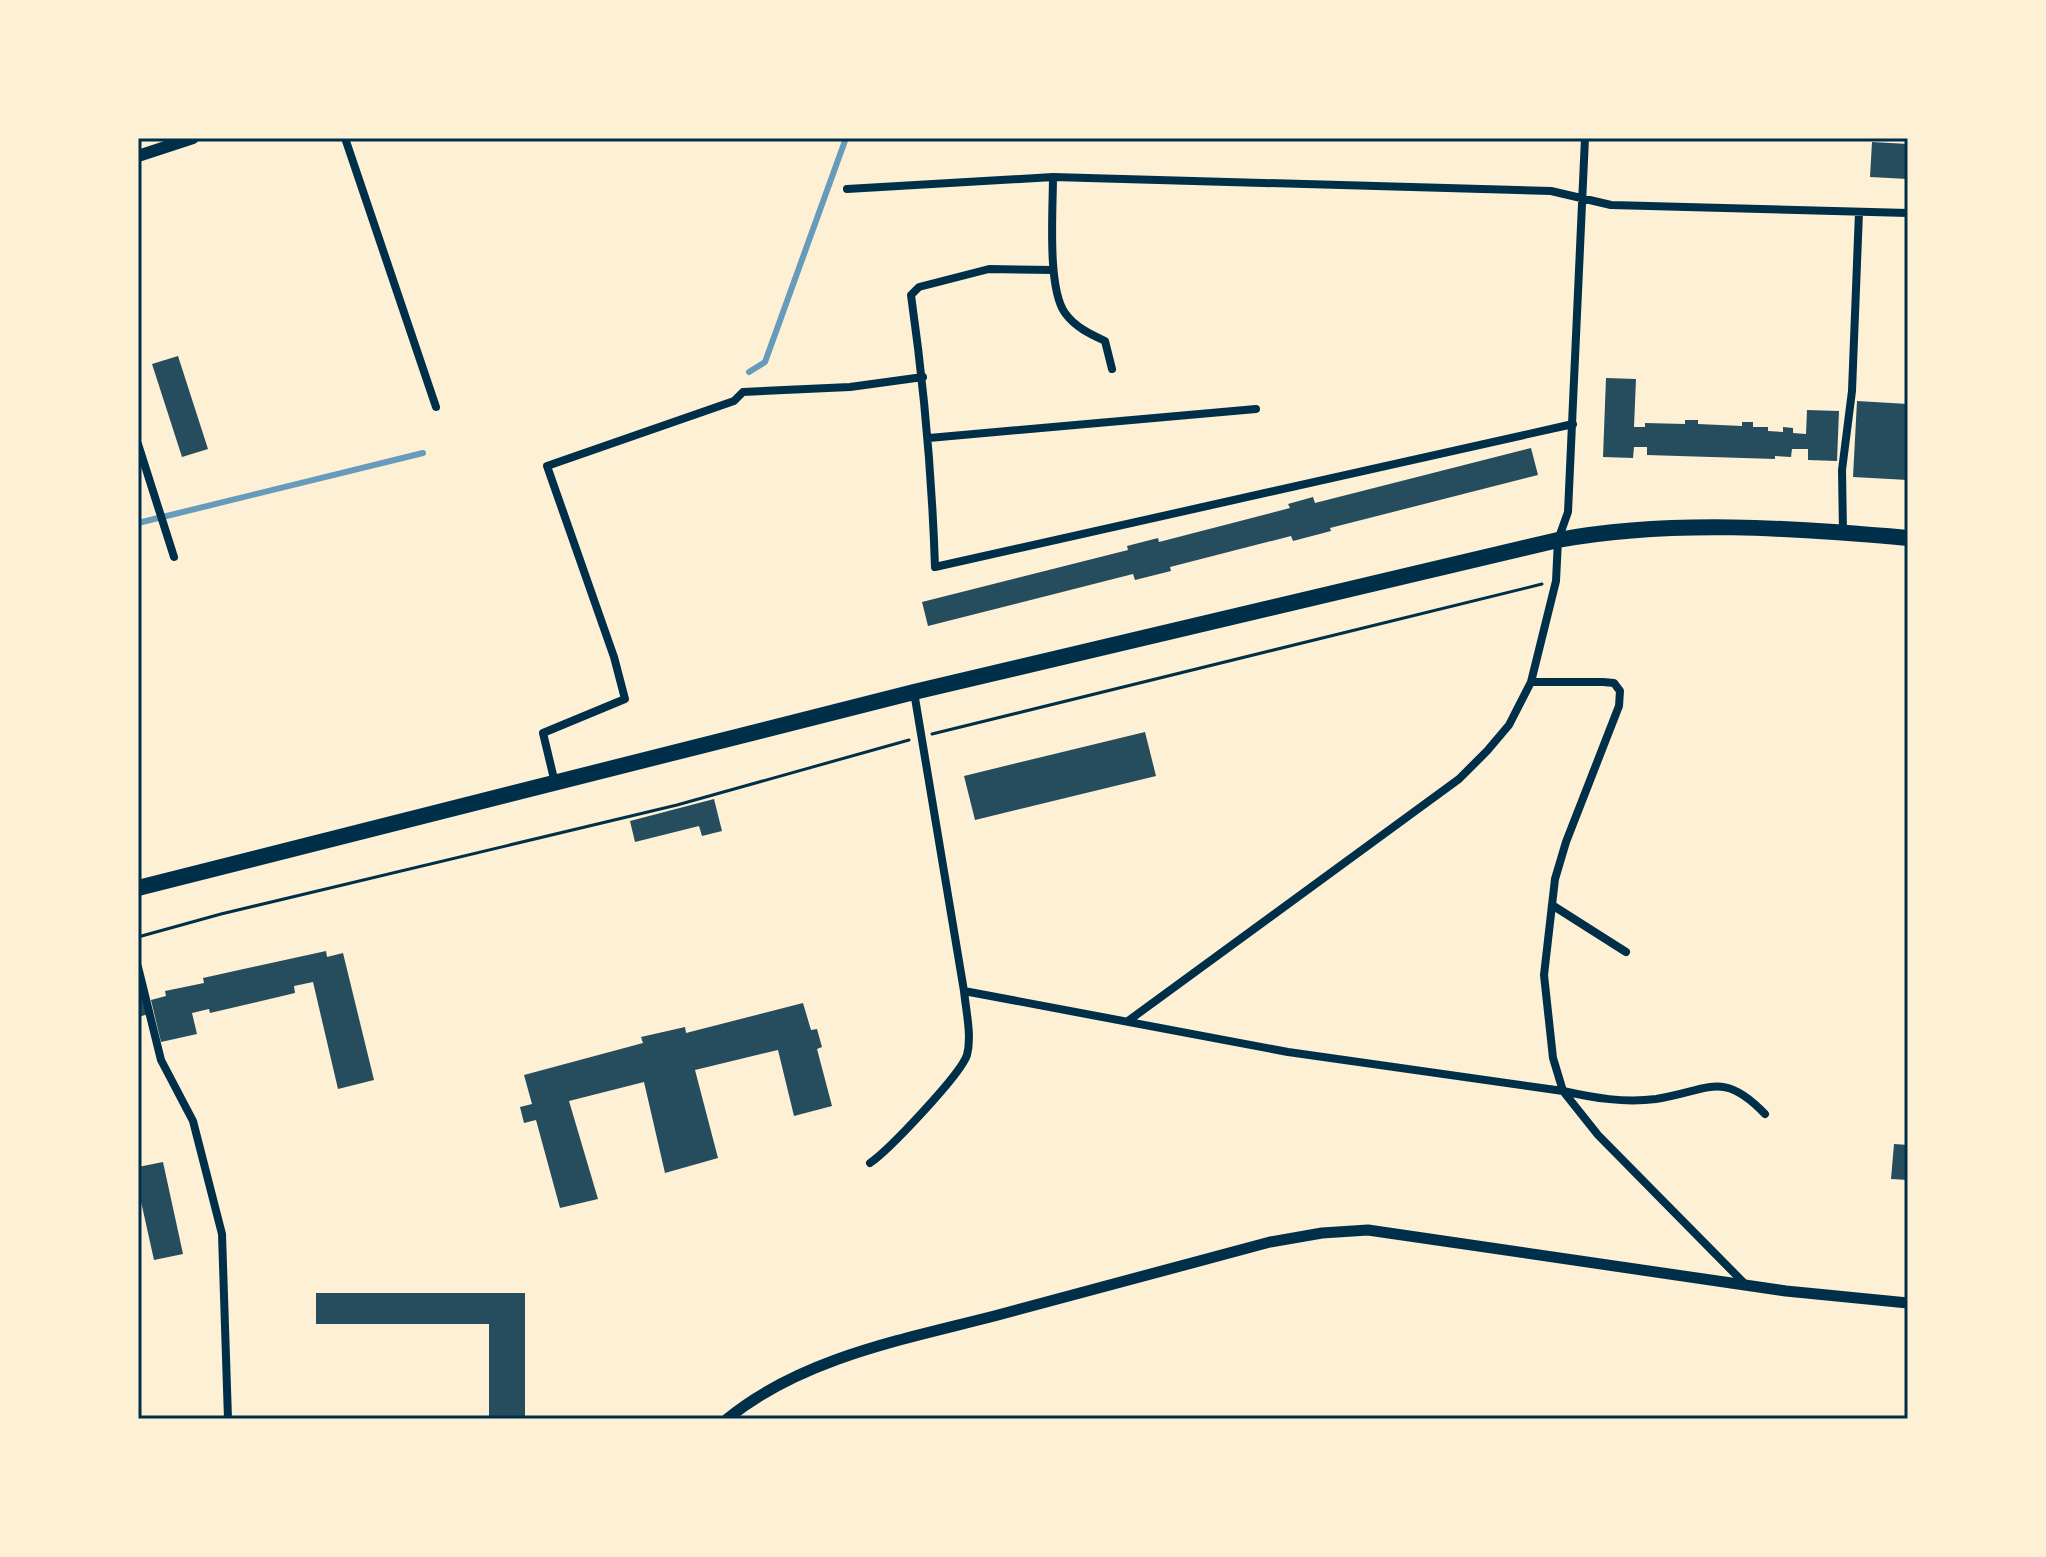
<svg xmlns="http://www.w3.org/2000/svg" width="2046" height="1557" viewBox="0 0 2046 1557" font-family="Lato,sans-serif">
	<style>
		.lines { fill: none; stroke-linecap: round; stroke-linejoin: round }
		.stream { stroke: #669bbc; stroke-width: 6 }
		.building { fill: #264d5e }
		.path { stroke: #003049; stroke-width: 3 }
		.minor { stroke: #003049; stroke-width: 8 }
		.tertiary { stroke: #003049; stroke-width: 11 }
		.secondary { stroke: #003049; stroke-width: 12 }
		.trunk { stroke: #003049; stroke-width: 16 }
		.neatline { fill: none; stroke: #003049; stroke-width: 3 }
	</style>
	<rect width="100%" height="100%" fill="#fdf0d5"/>
	<g class="lines">
		<!-- stream -->
		<path class="stream" d="M749,372L765,362L846,138
			M138,523L423,453"/>
	</g>
	<!-- building -->
	<path class="building" d="M1872,142L1908,144V179L1870,177Z
		M178,356L208,449L182,457L152,364Z
		M1606,378L1636,379L1634,427H1645V423L1685,424V420H1698V424L1742,426V422H1753V427H1768V431L1783,432V427L1793,428V433L1806,434L1807,410L1839,411L1837,461L1808,460V449H1792L1791,457L1775,456V459L1647,455V447H1634L1633,458L1603,457Z
		M1857,401L1908,404V480L1853,477Z
		M1531,448L1538,475L1330,528L1331,531L1293,541L1291,536L1170,567L1171,571L1135,580L1133,574L928,626L922,602L1128,550L1127,546L1158,538L1159,542L1290,508L1288,504L1313,497L1315,503Z
		M1145,732L1156,776L975,820L964,776Z
		M714,799L722,831L702,836L699,826L635,842L630,821Z
		M326,951L327,957L343,953L374,1080L338,1089L313,982L294,986L295,993L210,1013L209,1009L192,1013L197,1034L161,1042L151,1000L166,996L165,991L204,983L203,978Z
		M138,982L149,1014L138,1017Z
		M803,1003L811,1030L817,1029L822,1047L817,1049L832,1106L794,1116L778,1050L695,1070L718,1158L665,1173L644,1082L569,1101L598,1199L560,1208L536,1120L524,1123L520,1107L532,1104L524,1075L643,1043L641,1037L685,1027L686,1033Z
		M1894,1144L1908,1145V1180L1891,1179Z
		M163,1162L183,1254L154,1260L138,1188V1167Z
		M316,1293H525V1419H489V1324H316Z"/>
	<g class="lines">
		<!-- path -->
		<path class="path" d="M932,734L1542,584
			M138,937L221,914L677,805L909,740"/>
		<!-- minor -->
		<path class="minor" d="M345,138L436,407
			M1053,177C1053,209 1047,288 1065,313C1075,327 1090,334 1105,341L1112,369
			M847,189L1053,177L1551,191L1611,205L1908,213
			M1053,270L989,269L919,287L911,295C924,386 932,476 935,567L1573,424
			M929,438L1256,409
			M138,444L174,557
			M1843,532L1842,470L1852,391L1859,212
			M1531,682H1603L1614,683L1620,691L1619,706L1566,842L1555,879L1544,975L1553,1058L1563,1091L1598,1135L1746,1285
			M914,692L964,991L1288,1052L1563,1091C1594,1098 1624,1103 1656,1099C1709,1091 1722,1069 1765,1114
			M555,783L543,733L625,699L614,657L547,466L734,401L743,392L850,387L923,377
			M1552,905L1626,952
			M138,967L161,1060L193,1121L222,1234L228,1419
			M1128,1021L1459,779L1487,751L1509,725L1531,682L1556,581L1558,540L1568,512L1585,138
			M870,1163C889,1150 961,1074 967,1055C972,1036 966,1011 964,991"/>
		<!-- tertiary -->
		<path class="tertiary" d="M727,1419C803,1357 906,1339 998,1315C1089,1290 1180,1266 1270,1242L1322,1233L1368,1230L1786,1291L1908,1303"/>
		<!-- secondary -->
		<path class="secondary" d="M138,156L193,138"/>
		<!-- trunk -->
		<path class="trunk" d="M138,888L914,692L1558,540C1671,519 1794,528 1908,538"/>
	</g>
	<!-- border -->
	<rect width="2046" height="1557" fill="none" stroke="#fdf0d5" stroke-width="280"/>
	<rect x="140" y="140" width="1766" height="1277" class="neatline"/>
</svg>
